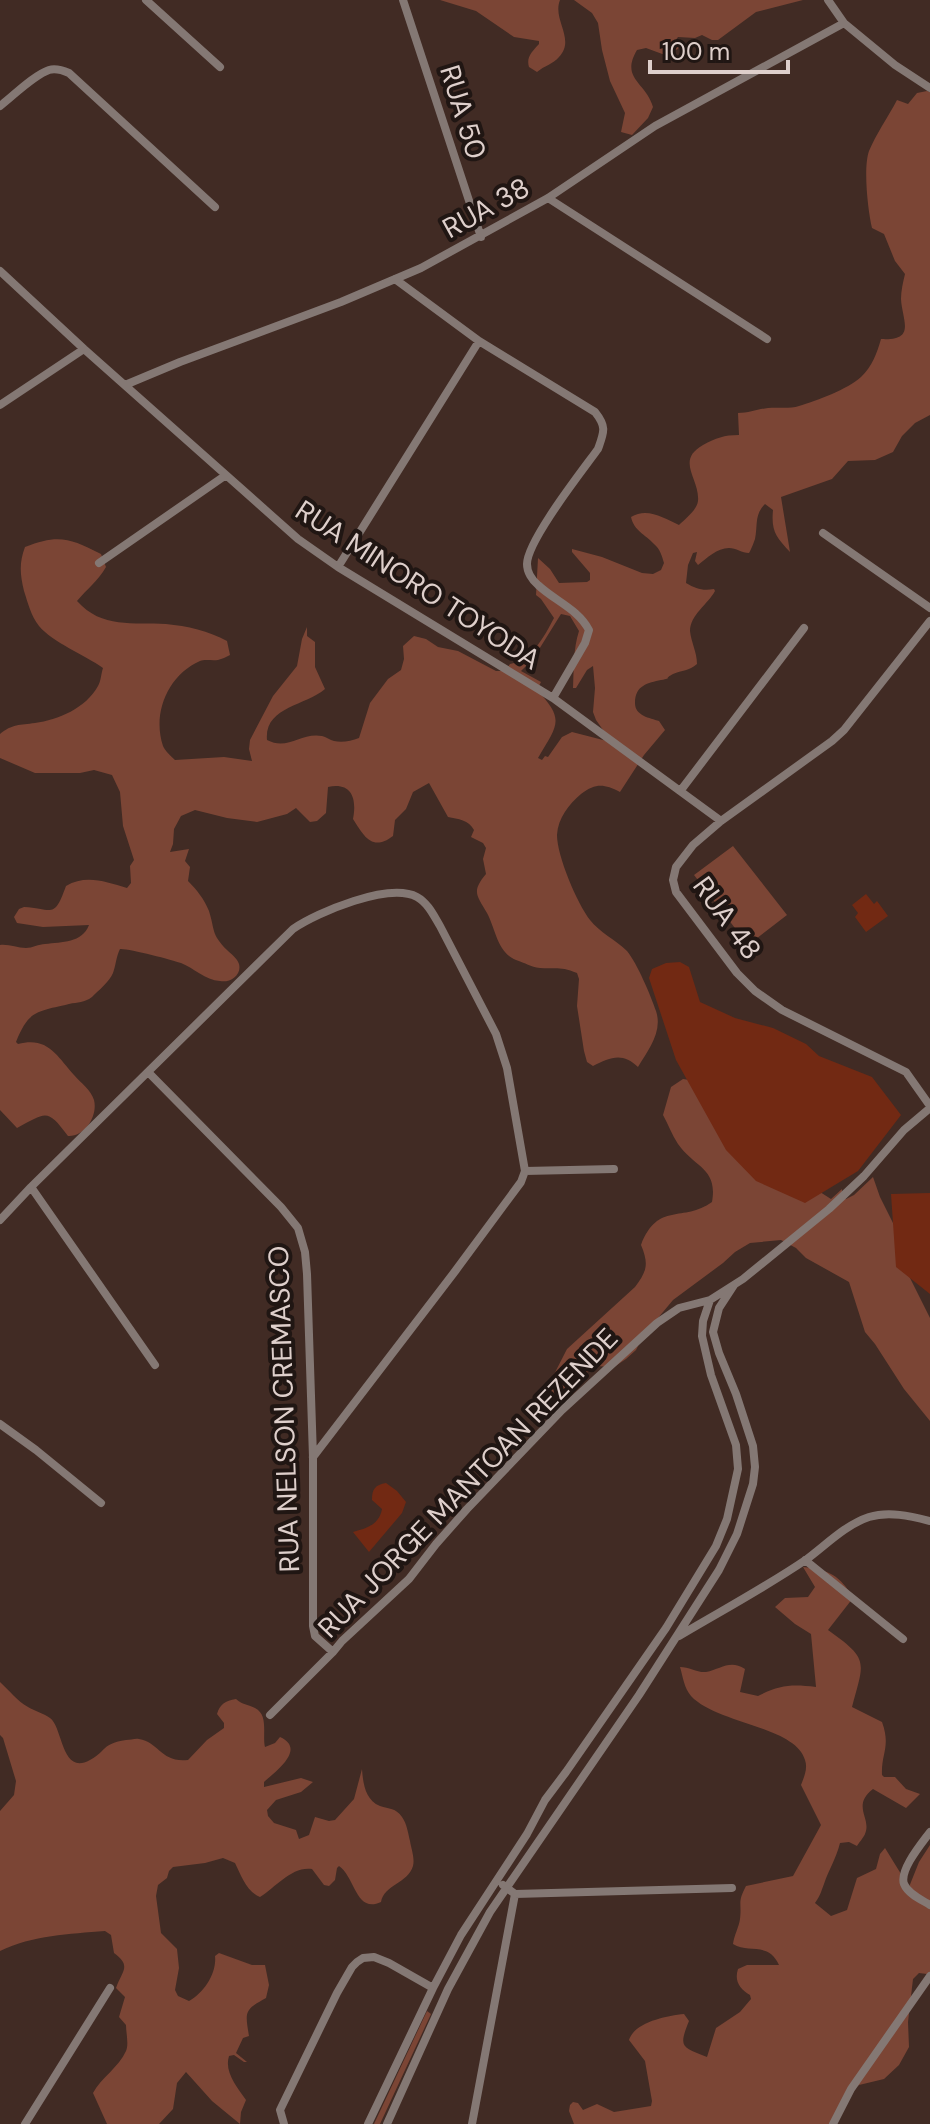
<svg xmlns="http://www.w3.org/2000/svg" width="930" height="2124" viewBox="0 0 930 2124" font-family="'DM Sans',sans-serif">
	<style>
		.green { fill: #7b4535; fill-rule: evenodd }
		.water { fill: #722913 }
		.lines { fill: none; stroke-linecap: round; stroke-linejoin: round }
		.street { stroke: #847874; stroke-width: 8 }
		.labels { text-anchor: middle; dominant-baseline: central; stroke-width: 8; stroke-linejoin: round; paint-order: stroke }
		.street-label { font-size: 28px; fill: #decfcb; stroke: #201613 }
	</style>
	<rect width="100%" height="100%" fill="#412b24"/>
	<!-- green -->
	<path class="green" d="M440,0H560C552,20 576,39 559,57C553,64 544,66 537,72L529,67C526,57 532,52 539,44V41L514,37L476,11Z
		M574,0H803L756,12L718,40H712L702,35L695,38L678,37L675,41L679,46L678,49L665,55L646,48L637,50C620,79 646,82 653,107L648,118L632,135L621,132L625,113L610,81L602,50L598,23L592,13Z
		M927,91L930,92V415L915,423L902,436L893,452L875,460L848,461L832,479L781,497L790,552C776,537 771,531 773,510L765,504C754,515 758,525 755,539C754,542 751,550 749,553C742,553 736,548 729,548C717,548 707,558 698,565L695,561L697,552L693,553L688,565L686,583C696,589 703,591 714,589L715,591C708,604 690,615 690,631C691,642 697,652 697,664C689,671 682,670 673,674C662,680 674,677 661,680C648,683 635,685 635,703C635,716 650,718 659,721L665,730L644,755L620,792C604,784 596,783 581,794C569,804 558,818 557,835C557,856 577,903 590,920C599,932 616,940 627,951C637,963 651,996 656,1011C663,1032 648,1050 638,1067C623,1052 610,1057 593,1066L587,1062L584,1051L577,1006L579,979L577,973C561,966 556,969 540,968C530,967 526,963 516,960C497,952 496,930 487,913C477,895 471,892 486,874L483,859L486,848L483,843L471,837L474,830C469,820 458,819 448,817L429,783L413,792L406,809L395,820L393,836C372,852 364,836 353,819C357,799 352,782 328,787L326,813L317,821L310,822L296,808L287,814L257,822L227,818L195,810L181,816L174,829L173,844L170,852L189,849L185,861L190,867L188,881C197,890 204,899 209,911C215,930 211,934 227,950C231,954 237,958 239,964C242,975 230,983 220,981C205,980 194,968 181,963C173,960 127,948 120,949C116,957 116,965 113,973C110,981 98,991 92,997C84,1003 78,1002 69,1004C36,1012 29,1010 16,1042L18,1044C48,1036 57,1056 74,1075C81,1083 91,1090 94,1100C98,1116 85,1137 68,1136C47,1108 47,1112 17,1128L0,1110V945C9,944 17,948 26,948C32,948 39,944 45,944C62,942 82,943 89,925L43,927L17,923L14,917L19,909L24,907C54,909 54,919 66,886C86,874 106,882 127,888L131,883L130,866L134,860L123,826L120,792L112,775L94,770L80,773H35L0,758V734C12,724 20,725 35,723C58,720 86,708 98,686C101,681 101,674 103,668C85,655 52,642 39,626C31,616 28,603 24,591C20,574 19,563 25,547C58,534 70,538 101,554L106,567C98,581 87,589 77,601C102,629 133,622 166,624C187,626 209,631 227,641L230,655C226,657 222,659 218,660C212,661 205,659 200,661C168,675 152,713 163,746C165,751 170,755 175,760L224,757L252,761L249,749L250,740L273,696L297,666L302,639L307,627V636L315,642V667L325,689C305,706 264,707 267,740C288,751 301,732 322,736C326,737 330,740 334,741C342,743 351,741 359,738L370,703L388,679L401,670L404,659L403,646L414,636L426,639L438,647L458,651L496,671H505L510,664C532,660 544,637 554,618L541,599L536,595L538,558L550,569L559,583L587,582L590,580V573L572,552V549L602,557L642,573L653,574L661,570L664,563C662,556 660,549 654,544C645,534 634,531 631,517C647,507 664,518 679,525C685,519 697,510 698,501C700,478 675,461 703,445C716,438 724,435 739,435L738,413C749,413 758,409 768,408C778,407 790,409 799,406C816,401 848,389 861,377C872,367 877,353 881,339C917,341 902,320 901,299C901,291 903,282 905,274L895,261L884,234L872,228C868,211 863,168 869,151C876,134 888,117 897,100L908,104L917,93ZM561,614L570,616L579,631C573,650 574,668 573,688H576L587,670L593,666L595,688L593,712L596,720L608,737L607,741L572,732L562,737L548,757L545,756L542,760L538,758C558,724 565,720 537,690L541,682L521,671L533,659Z
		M733,846L787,915L748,945L694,875Z
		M683,1079L696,1081L820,1192L831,1199L842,1189V1197L846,1199L854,1195L873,1177L880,1197L896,1229L904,1266L930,1318V1421L904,1389L875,1344L865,1332L849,1282L806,1258L796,1248L781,1240L750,1243L735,1252L723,1263L673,1300L643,1336L636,1350L626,1359L614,1367L595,1366L544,1409V1394L567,1349L635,1287C647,1271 649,1264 641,1245C658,1201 683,1223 712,1202C718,1168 695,1168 678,1144C672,1135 668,1124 663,1115L671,1087Z
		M803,1567C829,1570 840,1575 853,1598L828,1630C870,1660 864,1661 852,1707L882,1722C891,1747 881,1753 882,1775L884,1777H895L906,1789L920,1794L906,1808L873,1789C851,1806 872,1818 865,1834C864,1837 858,1844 857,1846L849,1842L840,1843C836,1859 829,1869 824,1884C821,1892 820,1896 815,1903L831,1916L847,1910L857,1878L876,1869L880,1854L885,1848L909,1887L919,1862L930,1845V1972L927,1974L919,1973L913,1979L908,2022L909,2047L899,2065L884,2079L859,2085L851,2091L833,2124H574L569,2111L570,2105L573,2102L578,2103L583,2110L597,2104L614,2112L651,2106L652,2101L645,2061L629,2040C635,2022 666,2016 684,2014L689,2021C678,2048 682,2047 707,2057L716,2028L740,2012L751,1999L750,1995C740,1989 734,1981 738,1969L747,1965H779C768,1941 749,1954 733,1944C734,1935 739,1927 740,1919C742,1902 737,1903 746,1886L793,1876L821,1825L801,1785C804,1777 808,1769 805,1760C795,1726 717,1724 691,1696C684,1688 683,1677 680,1667C689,1667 698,1673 706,1672C721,1669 730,1659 745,1669L740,1692L758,1696C780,1685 791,1684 816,1687L811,1634L795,1624L775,1607L785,1598L808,1597L815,1587Z
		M0,1682C9,1690 17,1701 28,1707C35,1711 43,1713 50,1718C63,1727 61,1776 90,1760C108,1750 101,1744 126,1740C131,1740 135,1738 139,1739C159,1742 161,1763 188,1760L207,1740L224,1728V1723L217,1714C220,1704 225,1701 236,1699C243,1705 247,1704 255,1708C269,1715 262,1735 265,1747L275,1743L280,1737C307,1749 275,1772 264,1782V1787L301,1778L313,1782L301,1792L276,1800L267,1810L268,1816L274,1823L296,1830L299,1839L309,1835L315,1817L329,1821L335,1820L354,1799L362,1769C363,1783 365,1800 380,1806C389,1809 396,1808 402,1817C407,1824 408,1833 410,1841C411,1848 415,1858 413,1866C408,1883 384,1885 381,1902C356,1914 355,1877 339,1866L337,1868L335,1880L329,1886L324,1885L312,1869C292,1866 276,1887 260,1897C246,1891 241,1875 235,1863L223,1858L205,1863L173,1867L169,1871L167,1878L158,1885L156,1896L161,1933L177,1949L179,1968L175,1990L178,1996L189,2001C204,1993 217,1973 215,1956L219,1953L252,1965H265L269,1985L266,1998C244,2010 245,2012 249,2036L243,2038L236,2053L247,2062H244L234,2055L229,2056C224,2072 237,2087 246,2100L241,2112L240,2124L212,2101L186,2072L177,2083L173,2109L159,2124H107L93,2093C101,2078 119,2067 126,2051C129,2044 126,2033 126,2025L119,2017L125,1997L116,1988C122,1971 132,1966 114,1953L111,1935L105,1931C69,1934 33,1935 0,1951V1811L14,1795L16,1781L3,1738L0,1735Z
		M427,2011L431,2014L380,2124H374Z"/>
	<!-- water -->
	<path class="water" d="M866,894L874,904L877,901L888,916L866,932L855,917L858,913L852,905Z
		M680,962L689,967L700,1002L735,1018L773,1028L806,1044L819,1056L872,1077L901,1115L858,1171L805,1203L756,1181L726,1150L676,1060L649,978L652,969L666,963Z
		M930,1193V1294L896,1267L891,1194Z
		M386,1483L397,1491L406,1502L402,1513L369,1552L353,1532C367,1528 379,1525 382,1509L372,1500C372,1489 375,1485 386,1483Z"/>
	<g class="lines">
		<!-- street -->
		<path class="street" d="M146,0L220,67
			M403,0L481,237
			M828,0L844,23L895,65L930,88
			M0,106C13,96 34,75 49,70C56,68 62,70 69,73L215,207
			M548,198L767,339
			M0,271L84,349L298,539L338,567L553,698L721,821
			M395,279L479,341L595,412C607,427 604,432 598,449C582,471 527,541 527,564C527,572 532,580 538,585C555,601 578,609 589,630L585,643L553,698
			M125,385L180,362L341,302L421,268L548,198L655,126L844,23
			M0,405L84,349
			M823,533L930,608
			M99,563L226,475
			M338,567L479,341
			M930,621L844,730L832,741L721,821L693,845L676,867L673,880L676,892L737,973L755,991L782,1010L906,1072L930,1106
			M681,790L804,628
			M148,1072L281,1207L298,1228L305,1252L307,1274L313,1457V1626L315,1636L333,1652
			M525,1171L614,1169
			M31,1187L155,1365
			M0,1220L31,1187L293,929C318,912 389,882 417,897C428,903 434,916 440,926L496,1034L507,1068L525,1171L521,1182L456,1270L313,1457
			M0,1424L36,1450L101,1503
			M805,1560L903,1639
			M679,1636C721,1611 766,1587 807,1559C826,1545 845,1525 869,1517C889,1511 910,1516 930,1521
			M270,1715L333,1652L342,1641L409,1579L436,1544L467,1509L562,1410L657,1323L679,1308L710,1300L743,1279L829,1209L864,1176L904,1130L930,1108
			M930,1832C922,1843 899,1870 904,1884C908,1894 922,1900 930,1905
			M503,1885L515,1894L732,1888
			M25,2124L110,1988
			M284,2124L280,2110L337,1993L352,1967L357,1962L363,1958L374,1957L389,1963L433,1988
			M368,2124L433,1988L461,1935L527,1834L545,1800L566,1772L666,1628L716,1546L727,1519L738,1469L736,1445L711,1375L702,1336L703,1321L710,1300
			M387,2124L448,1989L490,1912L639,1695L719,1570L737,1534L753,1484L755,1467L753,1446L736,1394L719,1353L713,1332L719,1308L734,1285
			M472,2124L515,1894
			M833,2124L851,2089L930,1976"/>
	</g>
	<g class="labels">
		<!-- street labels -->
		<g class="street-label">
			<text transform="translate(463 112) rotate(73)">RUA 50</text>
			<text transform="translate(486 208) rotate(-29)">RUA 38</text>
			<text transform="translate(418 585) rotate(33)">RUA MINORO TOYODA</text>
			<text transform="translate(727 918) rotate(54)">RUA 48</text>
			<text transform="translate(284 1409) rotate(-92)">RUA NELSON CREMASCO</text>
			<text transform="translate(468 1483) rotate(-46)">RUA JORGE MANTOAN REZENDE</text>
		</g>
	</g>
	<!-- scale -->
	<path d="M650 60v12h138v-12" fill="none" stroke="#decfcb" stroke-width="4"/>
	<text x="662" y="60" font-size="24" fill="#decfcb" stroke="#201613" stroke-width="6" paint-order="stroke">100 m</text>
</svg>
